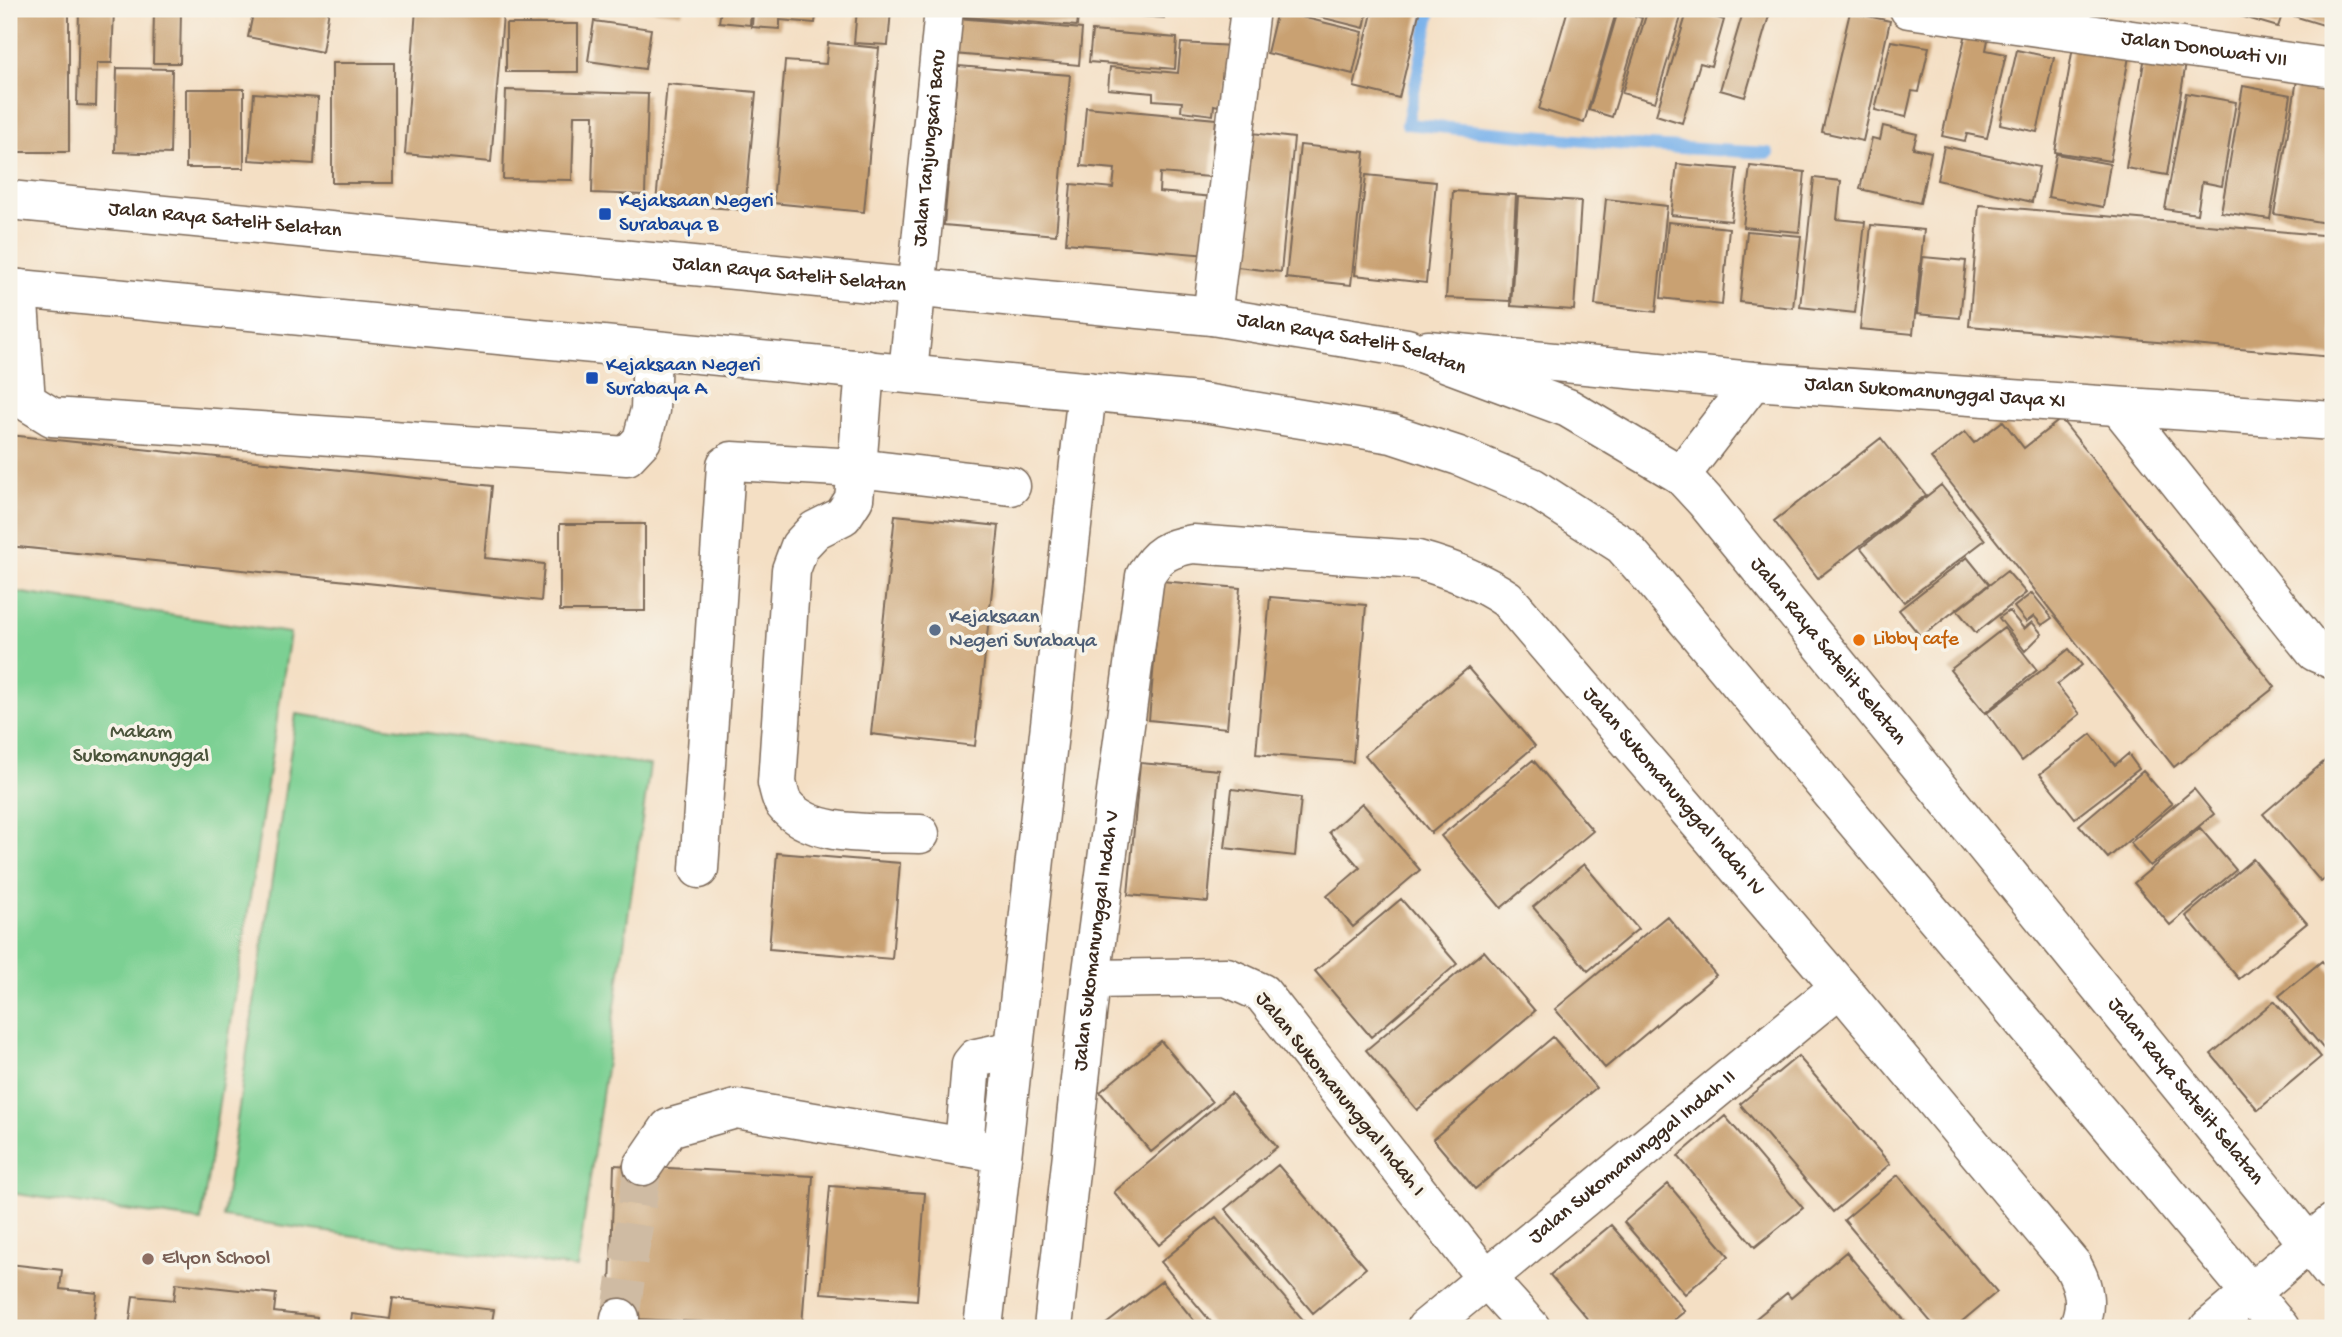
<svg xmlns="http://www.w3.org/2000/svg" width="2342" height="1337" viewBox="0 0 2342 1337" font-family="'Gochi Hand',sans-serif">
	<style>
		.green { fill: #7bd093; stroke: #5b7d58; stroke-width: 2 }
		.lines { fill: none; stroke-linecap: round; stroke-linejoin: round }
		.stream { stroke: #7bb3eb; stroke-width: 12 }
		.building { fill: #c9a172 }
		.minor-tunnel { stroke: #cfbba3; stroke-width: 38; stroke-dasharray: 38 19; stroke-linecap: butt }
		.minor-casing { stroke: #7c6958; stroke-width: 41 }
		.major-casing { stroke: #7c6958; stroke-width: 41 }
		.minor { stroke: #fff; stroke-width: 38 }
		.major { stroke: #fff; stroke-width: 38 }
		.transit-dot { fill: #1a4fb4; stroke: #f7f3e8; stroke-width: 2.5 }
		.service-dot { fill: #5c6f8a; stroke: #f7f3e8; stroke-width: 2.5 }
		.food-dot { fill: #e8710a; stroke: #f7f3e8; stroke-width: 2.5 }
		.education-dot { fill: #8d6e63; stroke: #f7f3e8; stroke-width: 2.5 }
		.labels { text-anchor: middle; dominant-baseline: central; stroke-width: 7; stroke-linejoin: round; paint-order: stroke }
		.street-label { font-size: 21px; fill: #3b2a1e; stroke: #f7f3e8 }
		.transit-label { font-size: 21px; fill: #164399; stroke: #f7f3e8; text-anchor: start }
		.service-label { font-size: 21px; fill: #4e5e75; stroke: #f7f3e8; text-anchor: start }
		.food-label { font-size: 21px; fill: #c56008; stroke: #f7f3e8; text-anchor: start }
		.park-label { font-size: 21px; fill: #4b543b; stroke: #f7f3e8 }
		.education-label { font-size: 21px; fill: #785e54; stroke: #f7f3e8; text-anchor: start }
	</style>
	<rect width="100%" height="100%" fill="#f7f3e8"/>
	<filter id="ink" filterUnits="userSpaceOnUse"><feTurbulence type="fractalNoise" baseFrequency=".0143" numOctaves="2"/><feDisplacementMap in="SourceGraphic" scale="14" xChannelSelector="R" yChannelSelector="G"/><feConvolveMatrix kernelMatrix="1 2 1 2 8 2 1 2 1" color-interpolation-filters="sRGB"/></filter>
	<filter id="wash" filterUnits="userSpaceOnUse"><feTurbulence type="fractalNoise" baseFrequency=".00686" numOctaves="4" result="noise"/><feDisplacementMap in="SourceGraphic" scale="28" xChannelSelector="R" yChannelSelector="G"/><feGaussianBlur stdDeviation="1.57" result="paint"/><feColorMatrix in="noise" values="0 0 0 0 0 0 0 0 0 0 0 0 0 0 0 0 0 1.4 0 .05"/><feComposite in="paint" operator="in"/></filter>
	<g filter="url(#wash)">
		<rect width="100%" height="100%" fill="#f4dfc4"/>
		<!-- green -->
		<path class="green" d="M9,591L290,633L201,1221L9,1193Z
			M296,714L650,765L577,1268L223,1217Z"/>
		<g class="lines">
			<!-- stream -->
			<path class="stream" d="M1431,9L1407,124L1629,145L1768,153"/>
		</g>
		<g id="blocks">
			<!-- building -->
			<path class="building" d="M9,9H69V152H9Z
				M79,9H114L112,63H97L96,106L77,105Z
				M154,9H181L180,63H153Z
				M254,9H329L322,52L248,37Z
				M416,9L503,15L491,162L405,154Z
				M519,9H540V11L520,13Z
				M645,9H683L682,14Z
				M721,9H751L750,25L719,22Z
				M753,9H817L815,23L780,20V29L752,27Z
				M857,9L891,10L888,45L854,43Z
				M955,9H1079L1077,26L954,16Z
				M1090,9H1164V18L1090,12Z
				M1288,9H1368L1364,28Z
				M1373,9H1420L1399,98L1354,87Z
				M1568,9H1617L1584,123L1539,109Z
				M1648,9L1681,17L1655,102L1622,93Z
				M1688,9L1724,20L1711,66L1700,63L1682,123L1656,115Z
				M1744,9H1771L1745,97L1720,90Z
				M2231,9H2284L2278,27L2230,13Z
				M2285,9H2333V28L2284,13Z
				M1277,11L1363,32L1353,74L1267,53Z
				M1618,11L1642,18L1612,117L1589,110Z
				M1850,12L1890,21L1863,141L1822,132Z
				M957,18L1082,29L1079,65L954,54Z
				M594,21L651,29L645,69L588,61Z
				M506,24H578V72H506Z
				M1967,29L1989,35L1986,50L2006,54L1987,138L1967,134L1965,141L1942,136Z
				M1092,31L1177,38L1175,69L1089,62Z
				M1891,41L1929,47L1919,92L1912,91L1906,117L1875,110Z
				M2074,41L2130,51L2110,161L2055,152Z
				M828,43L879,48L864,212L773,203L785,61L826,64Z
				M1181,43L1232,46L1219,106L1214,105L1213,115L1181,111L1182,102L1153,100V93L1108,89L1110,67L1178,73Z
				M2017,50L2054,58L2037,132L2000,124Z
				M2146,50L2187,57L2167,175L2126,168Z
				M332,63H394V183H332Z
				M958,66L1070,75L1056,235L944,225Z
				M117,68L172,69L170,154L115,152Z
				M2297,80L2333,86L2332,224L2274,214Z
				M667,84L756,92L745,210L656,203Z
				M2243,86L2291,95L2270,219L2221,212Z
				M186,89H244V168H186Z
				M506,90L648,94L645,195L592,193L594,115H574L572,180L503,179Z
				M254,93L318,98L314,164L249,160Z
				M2186,93L2236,102L2222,186L2202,182L2197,214L2165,209Z
				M1086,107L1216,119L1210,177L1160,173L1159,192L1213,197L1208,255L1066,243L1071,184L1113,188L1115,169L1081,166Z
				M1883,126L1917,134L1913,148L1931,152L1920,203L1860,189L1872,138L1880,140Z
				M1243,132L1294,138L1281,272L1229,266Z
				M1300,145L1365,152L1351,285L1286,278Z
				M1944,146L2039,167L2032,202L1937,180Z
				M2056,154L2110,164L2103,207L2048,197Z
				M1677,164L1737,169L1731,221L1671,215Z
				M1750,166L1805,172L1799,232L1743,227Z
				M1366,175L1436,182L1426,283L1355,275Z
				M1814,178L1841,181L1837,219L1865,222L1855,313L1800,307Z
				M1453,191L1516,195L1510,301L1446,298Z
				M1518,197L1581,201L1574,310L1511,306Z
				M1606,199L1667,206L1656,312L1595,305Z
				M1979,205L2333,236V357L1969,326Z
				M1668,222L1729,228L1722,305L1661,298Z
				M1871,225L1924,230L1913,334L1860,329Z
				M1747,231L1801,236L1793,308L1740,302Z
				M1923,257L1966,261L1960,318L1917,314Z
				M2061,419L2275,687L2174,767L1931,458L1965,432L1974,443L2003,421L2024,448Z
				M9,435L492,486L485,558L544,564L541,601L9,546Z
				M1881,438L1926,495L1818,578L1774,521Z
				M1941,485L1985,540L1904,602L1861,548Z
				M895,515L999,526L975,746L871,734Z
				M560,524H645V611H560Z
				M1967,557L1989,584L1921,637L1899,610Z
				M2007,571L2026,593L1976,633L1957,610Z
				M1161,581L1240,588L1227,728L1149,720Z
				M2032,593L2052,618L2042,625L2034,616L2026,622L2014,607Z
				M1270,597L1366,605L1353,762L1256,754Z
				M2009,611L2024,629L2032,622L2042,634L2025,651L1999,618Z
				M2004,628L2037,670L1985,713L1950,670Z
				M2069,649L2082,665L2057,685L2080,714L2022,761L1987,713Z
				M1468,668L1535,746L1431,833L1365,755Z
				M2091,734L2115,765L2128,754L2139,769L2075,818L2040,774Z
				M2333,754V873L2321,882L2263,814Z
				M1533,760L1593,831L1501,908L1441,836Z
				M1140,763L1219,770L1208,902L1128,895Z
				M2143,771L2172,804L2108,858L2079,825Z
				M1232,789L1301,798L1295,856L1225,848Z
				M2194,789L2214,814L2150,866L2130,843Z
				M1362,803L1420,870L1353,927L1327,896L1360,868L1329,832Z
				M2200,828L2236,870L2170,925L2134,883Z
				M777,853L900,863L892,959L769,949Z
				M2253,859L2307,923L2239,979L2186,916Z
				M1584,864L1638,929L1588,971L1533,907Z
				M1401,899L1457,964L1371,1037L1315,971Z
				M1667,916L1716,975L1605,1068L1555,1009Z
				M1484,951L1535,1011L1417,1110L1366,1050Z
				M2322,961L2333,974V1039L2323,1048L2279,996Z
				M2274,1001L2321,1057L2258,1110L2211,1054Z
				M1553,1037L1596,1088L1475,1189L1433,1139Z
				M1161,1041L1212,1102L1151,1152L1100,1092Z
				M1798,1056L1890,1164L1833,1212L1740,1104Z
				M1231,1093L1277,1147L1159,1245L1114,1192Z
				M1725,1116L1803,1208L1755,1247L1678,1156Z
				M614,1165L813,1176L802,1326L609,1318Z
				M1278,1165L1366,1268L1313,1313L1225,1209Z
				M1898,1175L1997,1292L1954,1328H1936L1844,1220Z
				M1668,1184L1729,1256L1685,1294L1624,1222Z
				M830,1186L925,1193L917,1300L821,1293Z
				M1216,1217L1310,1328H1216L1161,1262Z
				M1611,1225L1685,1311L1664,1328H1595L1550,1275Z
				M1846,1252L1911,1328H1744L1787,1293L1791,1298Z
				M9,1264L62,1270L60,1289L97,1293L93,1328H9Z
				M1162,1281L1200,1328H1101Z
				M176,1283L276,1294L274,1312L317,1317L316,1328H129L133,1296L174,1300Z
				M393,1298L494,1310L491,1328H350L352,1314L390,1319Z"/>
		</g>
	</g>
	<g filter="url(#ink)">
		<use href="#blocks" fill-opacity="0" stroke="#7c6958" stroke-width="2"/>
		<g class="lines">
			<!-- minor-tunnel -->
			<path class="minor-tunnel" d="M620,1318L643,1166"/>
			<!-- minor casing -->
			<g class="minor-casing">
				<g id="minor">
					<path id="s1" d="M1909,9L2333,68"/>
					<path d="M18,289L26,401L52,417L627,456L642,440L650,410L652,351"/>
					<path d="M1212,316L1250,9"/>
					<path id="s2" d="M1428,350L1753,381L2333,421"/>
					<path id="s3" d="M908,373L944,9"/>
					<path d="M2119,407L2315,652L2333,660"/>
					<path d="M1681,475L1753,381"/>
					<path d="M920,834C879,832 812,840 784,804C780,798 779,789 777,783L791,570L800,546L815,530L843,516L854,499L857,468L1011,486"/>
					<path d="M699,869L726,465L732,461L857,468L865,369"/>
					<path d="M1091,979L1227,977L1262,993L1485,1277L1531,1328"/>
					<path d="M964,1147L971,1064L976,1058L1013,1050"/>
					<path d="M643,1166L669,1128L736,1109L1002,1153"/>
					<path d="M619,1328L620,1318"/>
					<path d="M983,1328L1087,391"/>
					<path id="s4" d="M1053,1328L1091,979L1145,576C1157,554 1169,548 1193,544L1418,560C1451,569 1479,580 1507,599L1840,987L2073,1266C2085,1288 2088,1306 2078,1328"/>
					<path id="s5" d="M1426,1328L1840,987"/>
					<path d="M2209,1328L2333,1223"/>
				</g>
			</g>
			<!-- major casing -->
			<g class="major-casing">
				<g id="major">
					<path id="s6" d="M9,200L1212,316L1407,348L1568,408L1681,475L1705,501L2333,1274"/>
					<path d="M9,288L1198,402L1392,434L1459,456L1532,487L1622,545L1654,581L2280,1328"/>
				</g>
			</g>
			<!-- minor -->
			<use href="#minor" class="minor"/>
			<!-- major -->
			<use href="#major" class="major"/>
		</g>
	</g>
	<!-- markers -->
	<g class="transit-dot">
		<rect x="598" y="207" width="14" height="14" rx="3.5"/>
		<rect x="585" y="371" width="14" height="14" rx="3.5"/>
	</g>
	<circle class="service-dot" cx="935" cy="630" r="7"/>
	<circle class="food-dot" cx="1859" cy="640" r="7"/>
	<circle class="education-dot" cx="148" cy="1259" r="7"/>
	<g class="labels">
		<!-- street labels -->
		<g class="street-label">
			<text stroke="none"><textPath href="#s1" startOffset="298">Jalan Donowati VII</textPath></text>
			<text stroke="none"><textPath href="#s3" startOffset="226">Jalan Tanjungsari Baru</textPath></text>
			<text stroke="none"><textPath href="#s6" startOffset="217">Jalan Raya Satelit Selatan</textPath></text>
			<text stroke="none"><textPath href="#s6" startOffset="784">Jalan Raya Satelit Selatan</textPath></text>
			<text stroke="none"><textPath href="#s6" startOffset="1351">Jalan Raya Satelit Selatan</textPath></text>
			<text stroke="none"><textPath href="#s2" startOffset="509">Jalan Sukomanunggal Jaya XI</textPath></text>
			<text stroke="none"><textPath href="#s6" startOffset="1939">Jalan Raya Satelit Selatan</textPath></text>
			<text stroke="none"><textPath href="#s4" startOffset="1396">Jalan Sukomanunggal Indah IV</textPath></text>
			<text stroke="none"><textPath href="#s4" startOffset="390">Jalan Sukomanunggal Indah V</textPath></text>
			<text stroke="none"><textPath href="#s6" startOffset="2506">Jalan Raya Satelit Selatan</textPath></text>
			<text transform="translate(1339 1095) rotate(51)">Jalan Sukomanunggal Indah I</text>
			<text stroke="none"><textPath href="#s5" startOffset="268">Jalan Sukomanunggal Indah II</textPath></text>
		</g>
		<!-- transit labels -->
		<g class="transit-label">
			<text x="619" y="202">Kejaksaan Negeri<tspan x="619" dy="24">Surabaya B</tspan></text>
			<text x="606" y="366">Kejaksaan Negeri<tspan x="606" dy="24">Surabaya A</tspan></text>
		</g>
		<!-- service labels -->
		<g class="service-label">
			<text x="949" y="618">Kejaksaan<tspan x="949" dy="24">Negeri Surabaya</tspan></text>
		</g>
		<!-- food labels -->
		<g class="food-label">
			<text x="1873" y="640">Libby cafe</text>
		</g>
		<!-- park labels -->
		<g class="park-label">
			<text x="141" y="733">Makam<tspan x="141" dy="24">Sukomanunggal</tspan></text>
		</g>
		<!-- education labels -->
		<g class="education-label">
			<text x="162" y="1259">Elyon School</text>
		</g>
	</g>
	<!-- margin -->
	<rect width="2342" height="1337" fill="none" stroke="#f7f3e8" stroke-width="35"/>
</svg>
